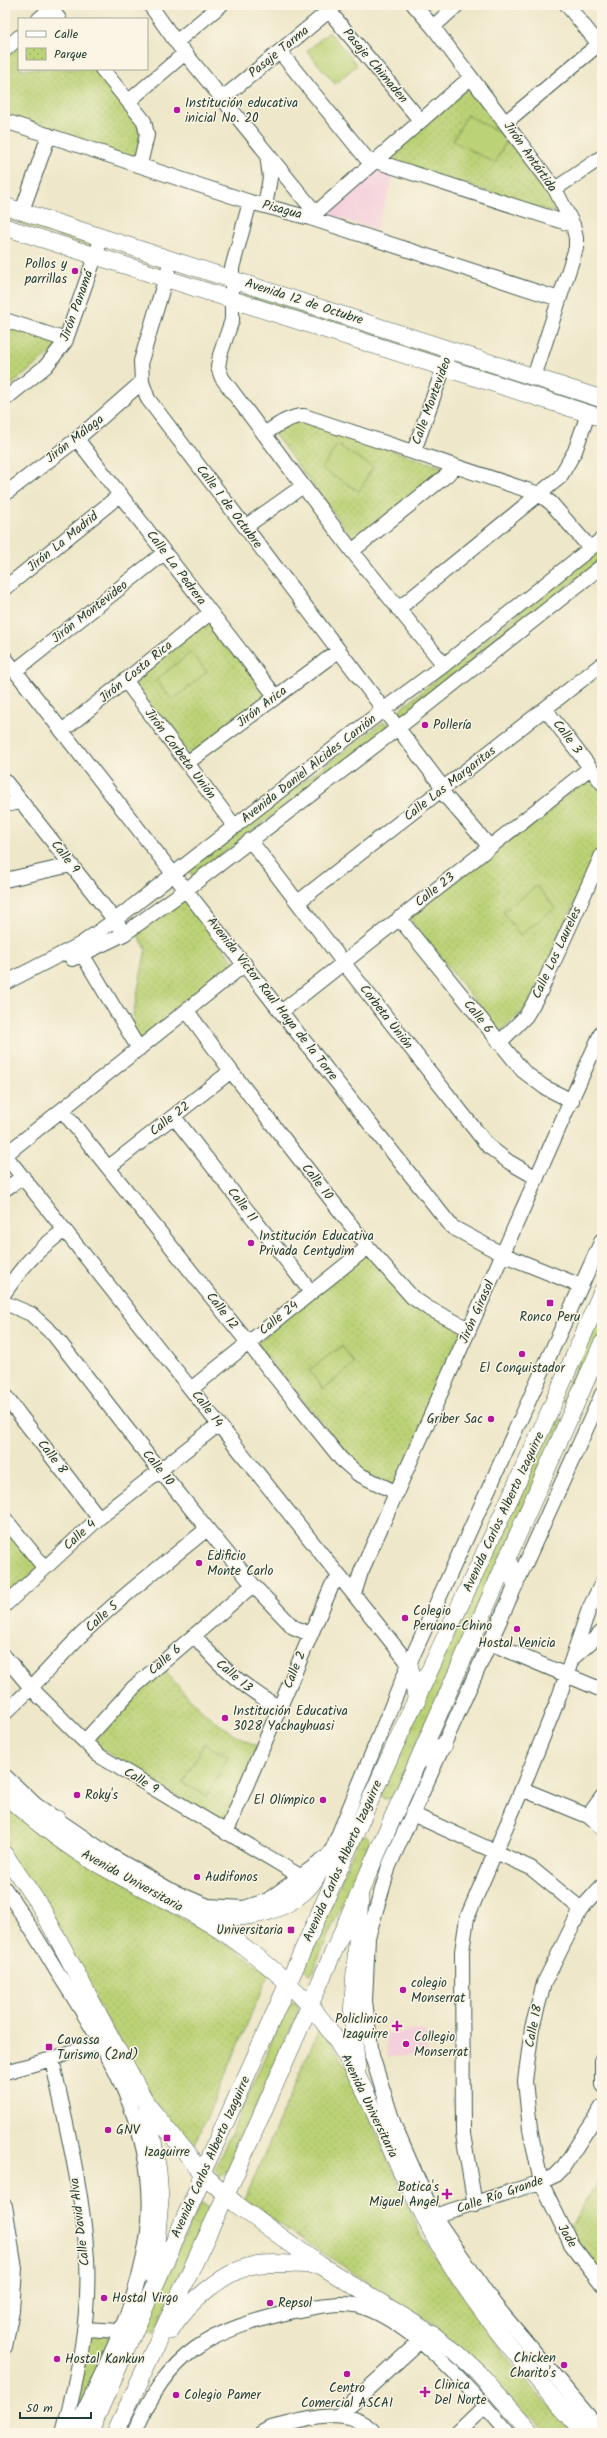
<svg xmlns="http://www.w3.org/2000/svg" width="607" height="2438" viewBox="0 0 607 2438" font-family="Kalam,sans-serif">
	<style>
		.built { fill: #f4cfdc }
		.grass { fill: url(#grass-tufts); stroke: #6d8855 }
		.park { fill: url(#park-dots); stroke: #6d8855 }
		.pitch { fill: #bbd276; stroke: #6d8855 }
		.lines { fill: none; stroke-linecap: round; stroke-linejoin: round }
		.minor-casing { stroke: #3e564a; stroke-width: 16 }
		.major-casing { stroke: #3e564a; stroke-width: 18 }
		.minor { stroke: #fff; stroke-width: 14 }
		.major { stroke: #fff; stroke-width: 17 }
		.poi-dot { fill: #b5179e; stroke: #fcf5e5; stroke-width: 1.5 }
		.labels { text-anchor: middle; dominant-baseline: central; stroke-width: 3; stroke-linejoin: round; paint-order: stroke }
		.street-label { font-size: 13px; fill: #1f3d34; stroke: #fcf5e5 }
		.poi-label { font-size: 13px; fill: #1f3d34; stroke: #fcf5e5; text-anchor: start }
	</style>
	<defs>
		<pattern id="grass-tufts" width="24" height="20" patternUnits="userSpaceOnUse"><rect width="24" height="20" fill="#bbd276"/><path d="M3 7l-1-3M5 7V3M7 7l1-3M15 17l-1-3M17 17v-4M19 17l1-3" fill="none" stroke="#a0b567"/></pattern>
		<pattern id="park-dots" width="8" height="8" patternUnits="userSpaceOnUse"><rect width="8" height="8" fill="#bbd276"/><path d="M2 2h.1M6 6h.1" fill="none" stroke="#a0b567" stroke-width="1.8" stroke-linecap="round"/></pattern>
	</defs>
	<rect width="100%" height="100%" fill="#fcf5e5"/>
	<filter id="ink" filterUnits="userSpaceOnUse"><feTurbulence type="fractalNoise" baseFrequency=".025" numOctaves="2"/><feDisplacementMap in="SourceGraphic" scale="8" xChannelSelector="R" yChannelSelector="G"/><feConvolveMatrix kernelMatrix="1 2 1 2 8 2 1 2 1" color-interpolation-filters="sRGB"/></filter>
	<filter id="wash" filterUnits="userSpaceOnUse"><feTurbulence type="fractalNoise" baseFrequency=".012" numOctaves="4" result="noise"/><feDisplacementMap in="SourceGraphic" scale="16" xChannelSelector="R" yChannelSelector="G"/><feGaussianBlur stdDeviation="0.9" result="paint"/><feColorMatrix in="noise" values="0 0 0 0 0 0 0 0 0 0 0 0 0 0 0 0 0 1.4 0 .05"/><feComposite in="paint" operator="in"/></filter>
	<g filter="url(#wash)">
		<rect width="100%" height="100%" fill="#eee7c9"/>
		<!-- built -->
		<path class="built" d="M375,169L394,175L376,230L324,213Z
			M426,2031L427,2055L387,2057L386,2033Z"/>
		<!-- grass -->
		<path class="grass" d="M5,213L95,242L93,247L5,219Z
			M244,291L436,353L437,355L436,357L242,296V292Z
			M455,360L602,406V412L455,363Z
			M602,545V558L403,717H398L400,709Z
			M383,722L388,724L387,730L193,875L189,872L191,866Z
			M602,1302V1332L572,1403L562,1401Z
			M553,1416L556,1419H564L392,1798L384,1799L380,1794Z
			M366,1835L370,1840L311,1975L304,1968L359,1837Z
			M292,2002H296L299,2010L226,2174L219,2176L215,2169L288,2005Z
			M200,2202L209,2209L154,2333L143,2330Z"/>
		<!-- park -->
		<path class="park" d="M19,43V69H96L140,122L139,154L132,158L5,116V55Z
			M471,86L550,190L562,215L383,159Z
			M5,324L56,343L54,350L5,390Z
			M300,420L445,468L358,543L353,539L275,435L276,430Z
			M210,616L271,695L190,756L131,681Z
			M589,777L602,792V843L528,1006L500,1032L409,918Z
			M186,899L237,966L136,1045L129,1037L146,948L136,932Z
			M368,1250L464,1335L395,1486L363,1472L256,1344Z
			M5,1524L39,1567L5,1601Z
			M162,1668C195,1704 214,1727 259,1747L225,1826L90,1742L136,1692Z
			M5,1802L160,1905L242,1954L269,1974L191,2153L172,2130L5,1847Z
			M320,2027L350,2071L421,2236L519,2374L574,2433H547L433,2325L244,2201Z
			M602,2177V2278L567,2230Z
			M88,2333L114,2334L69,2433Z"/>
		<!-- pitch -->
		<path class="pitch" d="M329,32L357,65L335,84L307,51Z
			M467,115L508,137L495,163L453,141Z
			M337,445L373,467L359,491L322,469Z
			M191,652L207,672L172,700L156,680Z
			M537,886L555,908L520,935L503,912Z
			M342,1346L355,1364L323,1389L309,1370Z
			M204,1744L228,1757L207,1796L183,1783Z"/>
	</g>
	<g filter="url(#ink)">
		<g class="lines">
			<!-- minor casing -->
			<g class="minor-casing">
				<path id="minor" d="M48,5L59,19
					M150,5L176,42L310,206V218
					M414,5L433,27L555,189L573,225L576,238V248L534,377
					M567,5L602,48
					M329,11L420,120
					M39,19L51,9
					M433,27L457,5
					M176,42L221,5
					M5,50L19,37
					M280,52L366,158L573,225
					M102,69L144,121L147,135L140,164
					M223,98L336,5
					M129,101L185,53
					M5,121L250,202L310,218L559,299
					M506,122L599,44
					M555,189L602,157
					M250,202L232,268V320L220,355L218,367L222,378L352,551L444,665
					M265,206L270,178L267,154
					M22,211L49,135
					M310,218L471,77
					M171,260L141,361L142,382L148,399L444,789
					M5,320L66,340
					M5,399L46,366L65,342L102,237
					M264,434C276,426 289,416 304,416L539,494L551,503L590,548
					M77,439L276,697
					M414,451L450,350
					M5,494L77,439L142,382
					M245,527L303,486
					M352,551L447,475L455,466
					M5,588L120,495
					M398,609L560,477L575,451L588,414
					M5,658L281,1012L452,1227L502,1254L581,1286
					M15,671L164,553
					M125,680L235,827
					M546,710L602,783
					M62,731L210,613
					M187,763L338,651
					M5,781L120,927
					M441,791L490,847
					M5,805L21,802
					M250,840L343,962L488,1146L509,1162L537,1178
					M5,880L71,865
					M298,902L602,664
					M399,918L523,1071L544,1087L572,1101
					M82,954L139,1049
					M72,959L124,934L187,889L398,728L602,566
					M245,964L5,1155L409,1664
					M5,983L81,944L115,920L383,710L444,665L602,539
					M187,1011L231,1071L368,1247L412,1297L428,1308L469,1329
					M281,1012L590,768
					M499,1043L526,1016L540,992L602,855
					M62,1110L341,1459L358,1474L397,1493
					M174,1117L311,1292
					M109,1167L231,1071
					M5,1189L23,1177
					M5,1292C25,1263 37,1250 65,1230
					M5,1303L31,1314L54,1335L145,1452L253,1585L293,1627L310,1634
					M191,1389L368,1247
					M602,1394L389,1866L368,1937L365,2001L372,2056L394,2125L434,2216L495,2305L602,2432
					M5,1396L99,1518
					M5,1519L44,1567
					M354,1594L361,1572L602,1031
					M5,1605L99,1518L219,1424
					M195,1636C219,1667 246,1689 280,1708
					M490,1643L602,1690
					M5,1657L32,1689L98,1755L300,1876
					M574,1657L602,1632
					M5,1713C32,1689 54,1662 79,1637C119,1598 164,1564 207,1529
					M84,1742L134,1687L253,1585
					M5,1776L36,1805L111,1856L174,1892L208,1906L244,1908L268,1900L330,1855L409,1664L602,1240
					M522,1789L588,1816L602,1828
					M412,1814L531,1868L581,1909
					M588,1816L602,1797
					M226,1833L332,1585L341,1578
					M602,1886L581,1909L544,1983L532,2028L525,2081L530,2129L541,2182L571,2244L602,2284
					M5,1889C24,1916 41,1945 58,1973C106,2048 156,2128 149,2221C144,2292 105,2369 73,2433
					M52,2059C66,2125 83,2192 87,2259C90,2318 78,2377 63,2433
					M602,2059V2085
					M5,2072L52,2059L107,2039
					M475,2205L463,2134L462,1951L467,1918L522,1789L559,1697L589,1609L602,1583
					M5,2206L15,2269L12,2310L5,2347
					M434,2216L541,2182L556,2175L562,2169L602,2107
					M84,2329L120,2331
					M339,2415L419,2342
					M134,2433C170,2350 209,2331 294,2311C313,2307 343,2300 363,2307C415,2325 473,2391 508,2433
					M261,2433L270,2428C305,2421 347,2403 375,2433
					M457,2433L485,2406"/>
			</g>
			<!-- major casing -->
			<g class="major-casing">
				<path id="major" d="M5,206L602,399
					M5,227L602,418
					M508,1557L515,1584
					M409,1664L417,1701
					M418,1762L444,1745
					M5,1795C27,1815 50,1833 75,1850C108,1872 145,1888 180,1907C225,1930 277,1968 310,2006C350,2050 372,2107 396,2160C407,2183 419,2205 430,2228C470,2305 527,2368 584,2433
					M57,1819L73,1846
					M5,1855L42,1909L146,2103L202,2173L236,2204L320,2265L433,2335L457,2353L478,2372L532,2433
					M196,1912C231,1924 278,1916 306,1890C317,1880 321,1866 330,1855C336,1848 344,1843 351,1837
					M357,2071L352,2015L360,1898
					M147,2107L158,2171L160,2200L153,2277
					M170,2331C187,2302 227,2268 261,2264C280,2262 301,2265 320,2265
					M89,2433L198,2188L202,2173C260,2048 315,1922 372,1796C448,1627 530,1462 602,1291
					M115,2433L226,2195L602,1344"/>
			</g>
			<!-- minor -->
			<use href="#minor" class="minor"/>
			<!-- major -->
			<use href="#major" class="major"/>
		</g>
	</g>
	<!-- markers -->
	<g class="poi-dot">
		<circle cx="177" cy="110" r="4"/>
		<circle cx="75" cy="271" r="4"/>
		<circle cx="425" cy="725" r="4"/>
		<circle cx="251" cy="1243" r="4"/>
		<rect x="546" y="1299" width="8" height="8" rx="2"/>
		<circle cx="522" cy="1354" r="4"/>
		<circle cx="491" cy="1419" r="4"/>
		<circle cx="199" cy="1563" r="4"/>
		<circle cx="405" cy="1618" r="4"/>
		<circle cx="517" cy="1629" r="4"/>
		<circle cx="225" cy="1718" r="4"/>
		<circle cx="77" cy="1795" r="4"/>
		<circle cx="323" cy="1800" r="4"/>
		<circle cx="197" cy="1877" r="4"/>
		<rect x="287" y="1926" width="8" height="8" rx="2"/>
		<circle cx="403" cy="1990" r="4"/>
		<path d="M395 2020h4v4h4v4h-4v4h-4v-4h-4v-4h4z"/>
		<circle cx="406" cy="2044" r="4"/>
		<rect x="45" y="2043" width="8" height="8" rx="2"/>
		<circle cx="108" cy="2130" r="4"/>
		<rect x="163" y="2134" width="8" height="8" rx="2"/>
		<path d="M445 2188h4v4h4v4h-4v4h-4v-4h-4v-4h4z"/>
		<circle cx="104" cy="2298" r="4"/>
		<circle cx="270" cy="2303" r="4"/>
		<circle cx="57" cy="2359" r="4"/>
		<circle cx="564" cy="2365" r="4"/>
		<circle cx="347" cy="2374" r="4"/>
		<path d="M423 2386h4v4h4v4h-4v4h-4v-4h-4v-4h4z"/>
		<circle cx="176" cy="2395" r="4"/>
	</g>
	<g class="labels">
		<!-- street labels -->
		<g class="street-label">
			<text transform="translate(279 52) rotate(-39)">Pasaje Tarma</text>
			<text transform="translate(375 66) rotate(50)">Pasaje Chimaden</text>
			<text transform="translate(530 157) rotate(55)">Jirón Antártida</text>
			<text transform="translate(282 210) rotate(15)">Pisagua</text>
			<text transform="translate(304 302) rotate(18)">Avenida 12 de Octubre</text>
			<text transform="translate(77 306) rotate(-70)">Jirón Panamá</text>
			<text transform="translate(432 401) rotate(-70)">Calle Montevideo</text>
			<text transform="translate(75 439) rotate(-38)">Jirón Málaga</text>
			<text transform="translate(229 507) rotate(53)">Calle 1 de Octubre</text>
			<text transform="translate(63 542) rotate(-39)">Jirón La Madrid</text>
			<text transform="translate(176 568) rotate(53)">Calle La Pedrera</text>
			<text transform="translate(90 612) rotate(-38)">Jirón Montevideo</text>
			<text transform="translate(136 672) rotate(-39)">Jirón Costa Rica</text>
			<text transform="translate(262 707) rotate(-37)">Jirón Arica</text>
			<text transform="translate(567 737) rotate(53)">Calle 3</text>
			<text transform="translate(180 754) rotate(53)">Jirón Corbeta Unión</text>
			<text transform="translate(309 769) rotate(-38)">Avenida Daniel Alcides Carrión</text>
			<text transform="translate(450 784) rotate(-38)">Calle Las Margaritas</text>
			<text transform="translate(65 857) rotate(52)">Calle 9</text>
			<text transform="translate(435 890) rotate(-38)">Calle 23</text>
			<text transform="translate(557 953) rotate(-65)">Calle Los Laureles</text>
			<text transform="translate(272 999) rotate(52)">Avenida Victor Raul Haya de la Torre</text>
			<text transform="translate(386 1017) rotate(52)">Corbeta Unión</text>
			<text transform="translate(478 1017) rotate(51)">Calle 6</text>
			<text transform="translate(170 1119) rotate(-38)">Calle 22</text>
			<text transform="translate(317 1182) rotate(52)">Calle 10</text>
			<text transform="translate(242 1205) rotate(52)">Calle 11</text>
			<text transform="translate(222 1311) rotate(52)">Calle 12</text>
			<text transform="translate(477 1312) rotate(-66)">Jirón Girasol</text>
			<text transform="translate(279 1318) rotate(-39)">Calle 24</text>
			<text transform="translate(207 1409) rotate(52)">Calle 14</text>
			<text transform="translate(52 1457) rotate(52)">Calle 8</text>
			<text transform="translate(158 1468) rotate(51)">Calle 10</text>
			<text transform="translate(504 1512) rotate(-65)">Avenida Carlos Alberto Izaguirre</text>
			<text transform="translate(80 1535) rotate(-42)">Calle 4</text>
			<text transform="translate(102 1617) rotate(-42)">Calle 5</text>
			<text transform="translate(165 1660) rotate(-41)">Calle 6</text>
			<text transform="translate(295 1670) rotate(-68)">Calle 2</text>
			<text transform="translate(234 1676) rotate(40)">Calle 13</text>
			<text transform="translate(141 1781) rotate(31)">Calle 9</text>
			<text transform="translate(343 1861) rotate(-66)">Avenida Carlos Alberto Izaguirre</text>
			<text transform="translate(132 1881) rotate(29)">Avenida Universitaria</text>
			<text transform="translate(534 2026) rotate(-79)">Calle 18</text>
			<text transform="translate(369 2106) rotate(64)">Avenida Universitaria</text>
			<text transform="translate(211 2157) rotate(-66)">Avenida Carlos Alberto Izaguirre</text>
			<text transform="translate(500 2195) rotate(-19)">Calle Río Grande</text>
			<text transform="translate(80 2222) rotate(-97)">Calle David Alva</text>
			<text transform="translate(567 2236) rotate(59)">Jade</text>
		</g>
		<!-- poi labels -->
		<g class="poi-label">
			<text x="185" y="103">Institución educativa<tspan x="185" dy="15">inicial No. 20</tspan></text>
			<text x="67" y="264" text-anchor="end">Pollos y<tspan x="67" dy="15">parrillas</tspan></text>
			<text x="433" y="725">Pollería</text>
			<text x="259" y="1236">Institución Educativa<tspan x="259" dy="15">Privada Centydim</tspan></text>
			<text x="550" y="1317" text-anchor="middle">Ronco Peru</text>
			<text x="522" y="1368" text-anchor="middle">El Conquistador</text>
			<text x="483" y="1419" text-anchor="end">Griber Sac</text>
			<text x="207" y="1556">Edificio<tspan x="207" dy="15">Monte Carlo</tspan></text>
			<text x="413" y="1611">Colegio<tspan x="413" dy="15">Peruano-Chino</tspan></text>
			<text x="517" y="1643" text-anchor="middle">Hostal Venicia</text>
			<text x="233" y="1711">Institución Educativa<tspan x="233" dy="15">3028 Yachayhuasi</tspan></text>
			<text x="85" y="1795">Roky's</text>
			<text x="315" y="1800" text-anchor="end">El Olímpico</text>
			<text x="205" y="1877">Audifonos</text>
			<text x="283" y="1930" text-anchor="end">Universitaria</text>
			<text x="411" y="1983">colegio<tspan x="411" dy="15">Monserrat</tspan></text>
			<text x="388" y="2019" text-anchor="end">Policlinico<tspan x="388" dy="15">Izaguirre</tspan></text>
			<text x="414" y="2037">Collegio<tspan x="414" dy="15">Monserrat</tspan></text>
			<text x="57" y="2040">Cavassa<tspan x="57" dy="15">Turismo (2nd)</tspan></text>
			<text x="116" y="2130">GNV</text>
			<text x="167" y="2152" text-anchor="middle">Izaguirre</text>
			<text x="439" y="2187" text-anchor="end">Botica's<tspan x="439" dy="15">Miguel Angel</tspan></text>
			<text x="112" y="2298">Hostal Virgo</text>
			<text x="278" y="2303">Repsol</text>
			<text x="556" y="2358" text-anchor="end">Chicken<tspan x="556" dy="15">Charito's</tspan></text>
			<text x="65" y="2359">Hostal Kankun</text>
			<text x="434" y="2385">Clinica<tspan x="434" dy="15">Del Norte</tspan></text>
			<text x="347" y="2388" text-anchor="middle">Centro<tspan x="347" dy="15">Comercial ASCAI</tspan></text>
			<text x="184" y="2395">Colegio Pamer</text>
		</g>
	</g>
	<!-- margin -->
	<rect width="607" height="2438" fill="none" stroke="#fcf5e5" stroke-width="20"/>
	<!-- legend -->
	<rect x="18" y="18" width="130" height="52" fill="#fcf5e5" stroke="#a4ab9e"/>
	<rect x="26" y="31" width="20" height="6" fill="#ffffff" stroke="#a4ab9e"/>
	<text x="54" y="38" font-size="12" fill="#1f3d34">Calle</text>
	<rect x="26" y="48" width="20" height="12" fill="url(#park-dots)" stroke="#a4ab9e"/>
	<text x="54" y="58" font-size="12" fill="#1f3d34">Parque</text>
	<!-- scale -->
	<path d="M20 2412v6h71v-6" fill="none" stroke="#1f3d34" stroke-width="2"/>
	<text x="26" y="2412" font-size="12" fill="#1f3d34" stroke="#fcf5e5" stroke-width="3" paint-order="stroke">50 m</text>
</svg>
